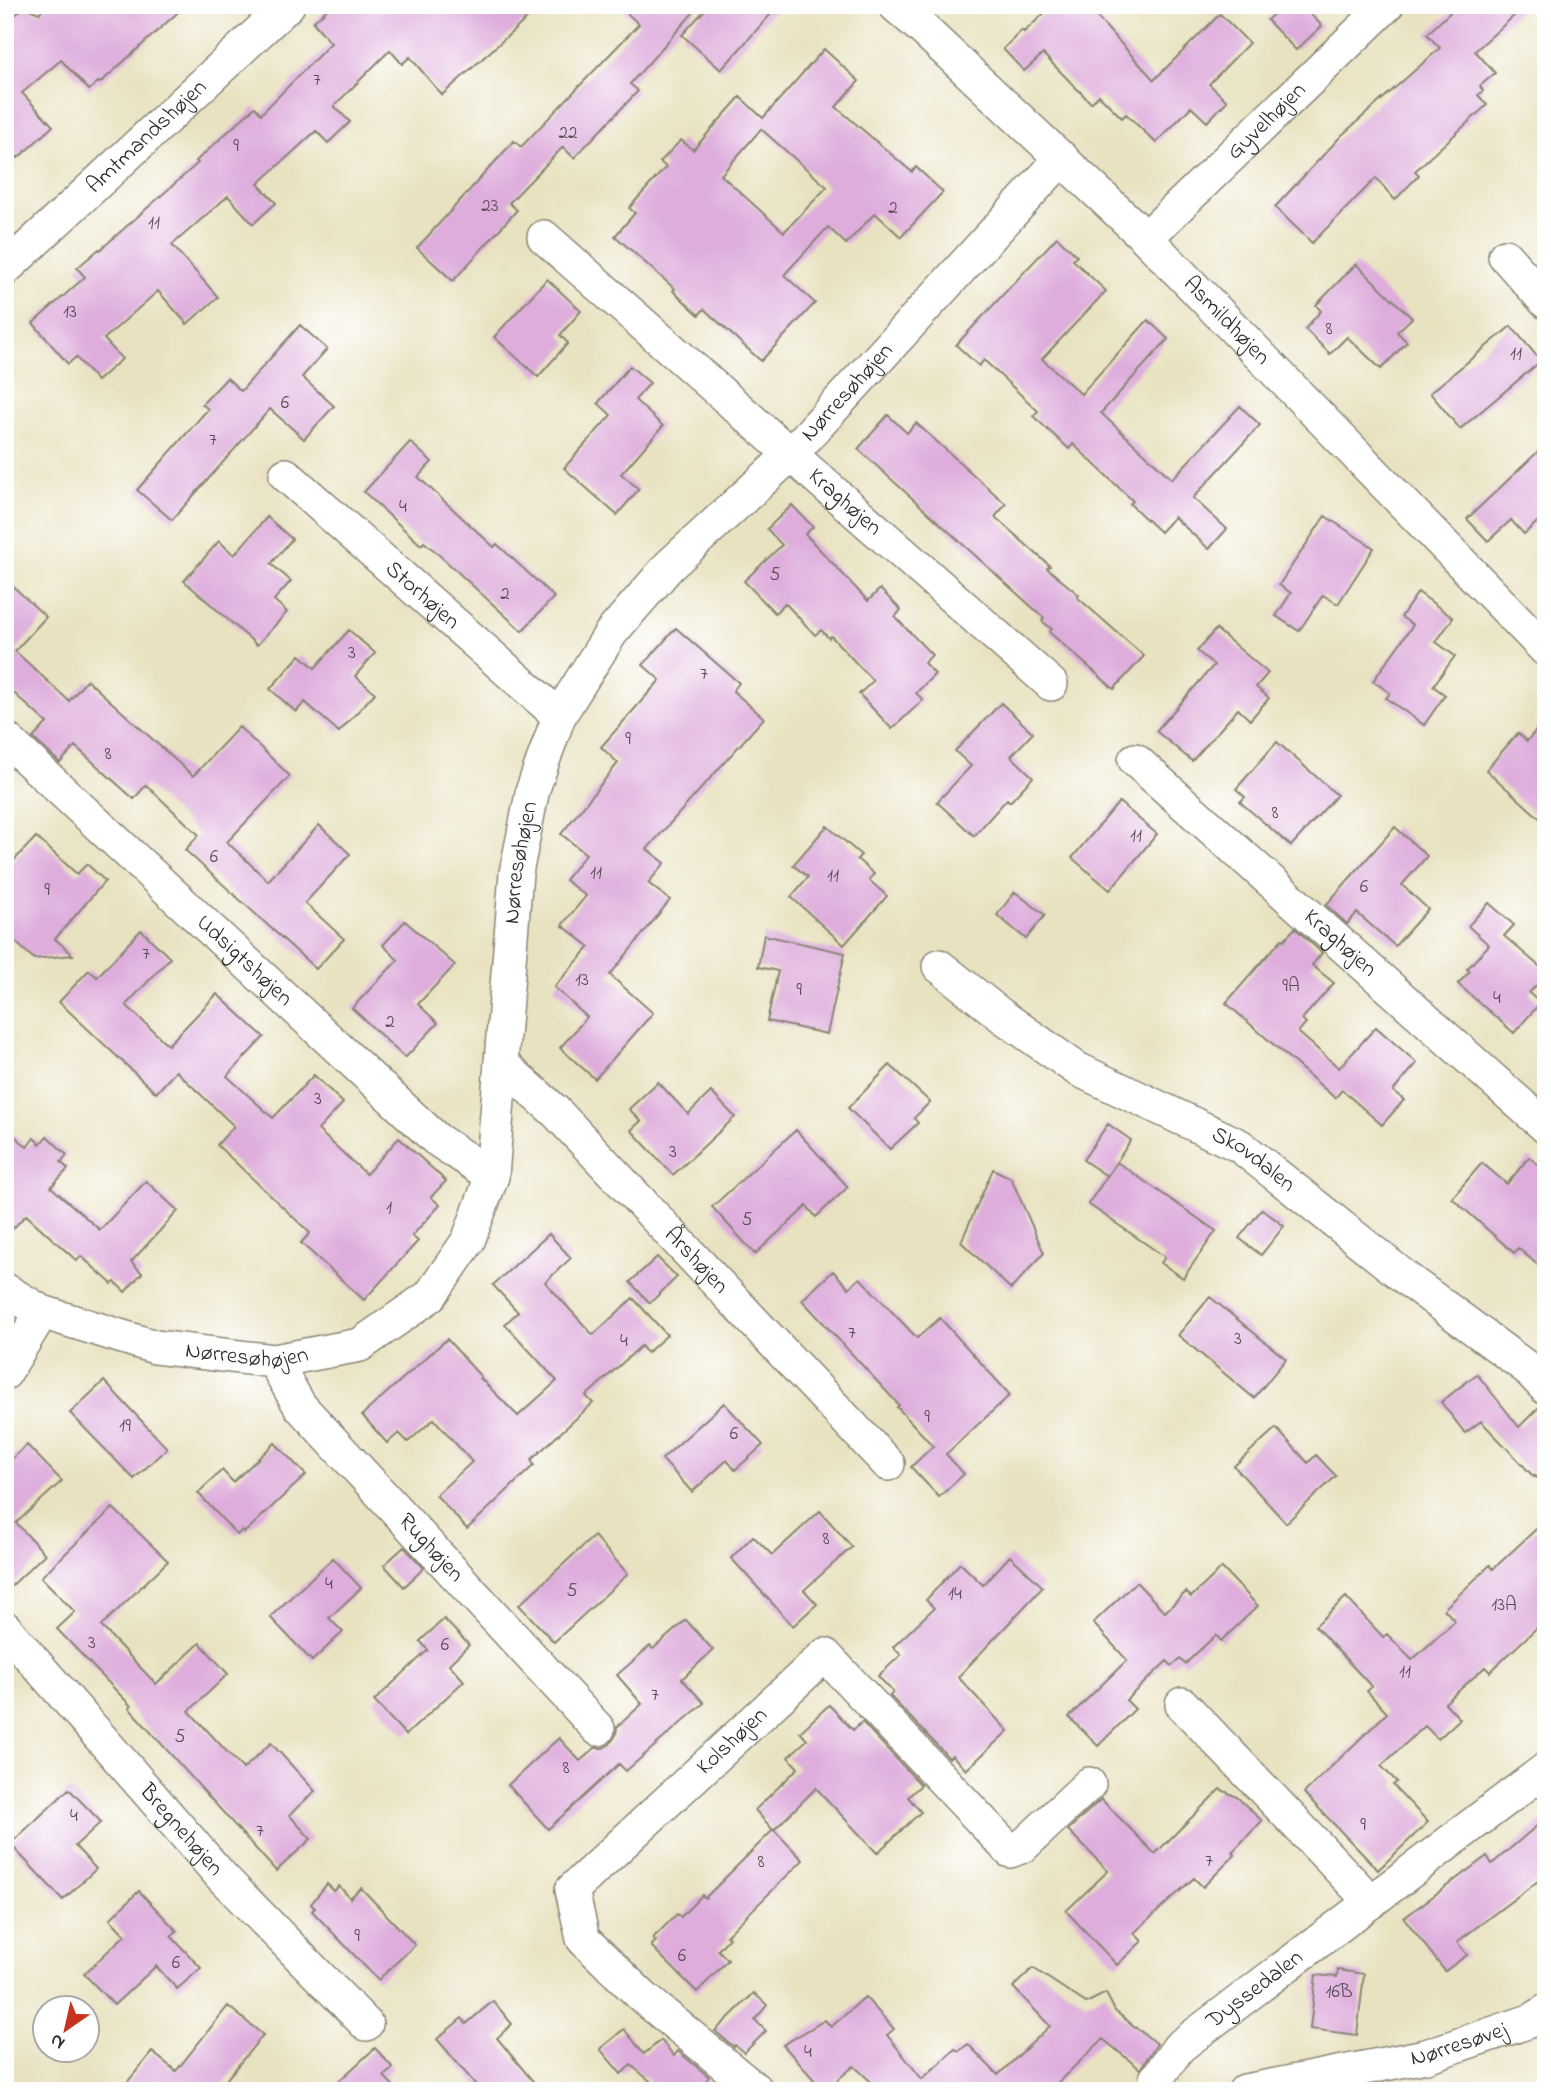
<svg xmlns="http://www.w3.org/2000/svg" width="1551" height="2096" viewBox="0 0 1551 2096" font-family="'Indie Flower',sans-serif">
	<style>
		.building { fill: #deaddc; fill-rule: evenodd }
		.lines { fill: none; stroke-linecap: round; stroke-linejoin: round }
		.minor-casing { stroke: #8a8676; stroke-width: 36 }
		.minor { stroke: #fff; stroke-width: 33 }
		.labels { text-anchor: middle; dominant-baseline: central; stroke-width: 6; stroke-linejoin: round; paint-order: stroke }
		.number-label { font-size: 19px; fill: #584c57 }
		.street-label { font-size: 23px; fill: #2b2b2b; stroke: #fff }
	</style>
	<rect width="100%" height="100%" fill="#fff"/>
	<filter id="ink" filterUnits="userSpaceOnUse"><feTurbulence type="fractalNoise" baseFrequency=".0143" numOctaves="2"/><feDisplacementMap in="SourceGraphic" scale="14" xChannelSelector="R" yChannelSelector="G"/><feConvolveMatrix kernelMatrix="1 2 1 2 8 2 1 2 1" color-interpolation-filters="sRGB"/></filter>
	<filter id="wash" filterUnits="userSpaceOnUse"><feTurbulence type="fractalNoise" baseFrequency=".00686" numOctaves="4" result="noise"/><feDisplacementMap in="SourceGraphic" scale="28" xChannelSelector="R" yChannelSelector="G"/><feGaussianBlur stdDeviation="1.57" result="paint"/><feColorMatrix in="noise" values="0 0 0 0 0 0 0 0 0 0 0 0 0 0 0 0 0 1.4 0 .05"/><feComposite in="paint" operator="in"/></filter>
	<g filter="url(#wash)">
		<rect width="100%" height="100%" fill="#e9e2c1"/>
		<g id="blocks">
			<!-- building -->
			<path class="building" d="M47,5H186L100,83L98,82L89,90L61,60L22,93L53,126L18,158L5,144V24L24,7L39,13Z
				M332,5H542L442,95L410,57L402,64L390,50L334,106L350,122L328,143L316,131L258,184L276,203L253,224L228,196L172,245L218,297L187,324L158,291L104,339L122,359L97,381L76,357L68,364L33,323L85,277L77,268L99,249L100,250L198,163L196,161L255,107L261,114L331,43L313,22Z
				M618,5H700L630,84L638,91L574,158L563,147L509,203L517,210L453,281L417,248L514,141L521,147L639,24Z
				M709,5H779L721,70L682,35Z
				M1053,5H1086L1154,80L1220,14L1249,43L1209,84L1227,101L1207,122L1191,107L1156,143L1126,114L1122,118L1099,95L1091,103L1043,54L1024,71L1003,49L1022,30L1024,32Z
				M1283,5H1302L1322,26L1296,50L1267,20Z
				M1458,5H1526L1475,51L1495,73L1480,86L1483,91L1478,95L1487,105L1415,171L1419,175L1395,200L1376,178L1312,243L1275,207L1342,135L1440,48L1427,34Z
				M824,49L859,81L836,107L912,172L916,167L943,192L901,237L875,213L846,244L828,227L784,275L815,303L761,361L704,309L699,315L673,291L675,289L615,236L635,213L629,208L666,167L660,162L681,140L693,150L740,97L763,118ZM761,129L827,187L784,232L721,175Z
				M1057,237L1077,256L1073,260L1106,291L1042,359L1081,394L1148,320L1168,339L1101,413L1172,479L1240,406L1260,425L1193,498L1227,529L1209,549L1174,517L1160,532L1130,504L1133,501L1073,444L1069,449L1033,416L1038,411L984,360L979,366L956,345Z
				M1356,264L1412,318L1397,332L1407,342L1381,369L1347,337L1330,354L1305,329L1321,311L1316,305Z
				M547,279L581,311L560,335L568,343L538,377L494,337Z
				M300,325L327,349L302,377L334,406L304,439L270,409L172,520L137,490L208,409L202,404L227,378L241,391Z
				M1511,326L1541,361L1460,429L1430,393Z
				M630,366L650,383L635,400L663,426L621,474L639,489L617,515L564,468L611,415L598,403Z
				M888,415L907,433L916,423L1006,504L995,517L1050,566L1047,568L1079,595L1077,597L1144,656L1114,689L1049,632L1052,629L1042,621L1044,618L858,449Z
				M410,442L432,462L418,477L494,547L497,544L554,597L522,631L436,552L424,542L421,545L364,492Z
				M1546,444V514L1524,534L1511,520L1488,541L1467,519Z
				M792,505L813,527L805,534L868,601L880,589L901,610L895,617L932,655L924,663L935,674L916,693L923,700L892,729L859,694L873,681L831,636L829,638L821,630L815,635L785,603L775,613L744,581L782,545L767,529Z
				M1325,516L1374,548L1338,604L1323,595L1299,631L1276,616L1291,593L1279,585Z
				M267,517L292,539L271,564L291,581L274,600L287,612L257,645L184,581L219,541L234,555Z
				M5,579L46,617L15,651L69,701L87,680L193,776L239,727L290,776L227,842L268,881L319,825L350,854L305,903L344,939L316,969L185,850L199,835L146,785L134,799L75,746L60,763L33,738L47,723L5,685Z
				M1418,592L1453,618L1436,642L1455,656L1433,686L1445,695L1424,725L1386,698L1390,693L1373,681L1413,625L1401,617Z
				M676,628L739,683L733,691L764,718L647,849L665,863L648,883L670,900L610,975L653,1013L595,1079L560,1048L587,1017L554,987L590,947L562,925L586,896L565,880L586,854L561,834L618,763L601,747L660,680L643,665Z
				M1216,629L1268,673L1256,687L1269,698L1250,720L1238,709L1192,761L1156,731L1214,665L1197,651Z
				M349,630L375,653L355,676L375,693L339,732L305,702L296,712L270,689L300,655L315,668Z
				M1001,703L1033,733L1011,756L1033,777L1010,802L1007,799L974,836L937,802L971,766L955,751Z
				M1546,719V824L1486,770L1518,733L1527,741Z
				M1277,742L1337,795L1291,846L1240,802L1245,797L1236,789Z
				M1119,802L1157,834L1110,890L1072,858Z
				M827,826L861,855L857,859L874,874L869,880L887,896L844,945L791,897L808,877L793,865Z
				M1395,827L1427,856L1402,885L1428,909L1395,946L1357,913L1347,924L1326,905Z
				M36,837L77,874L87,864L105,881L55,939L73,955L34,959L5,932V870Z
				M1015,892L1045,915L1026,939L997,915Z
				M1489,903L1514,925L1504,936L1546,972V975L1529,993L1540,1003L1514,1033L1458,984L1470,971L1467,969L1489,945L1468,926Z
				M405,921L455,965L418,1004L438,1023L405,1058L352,1008L398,960L383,945Z
				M1295,928L1322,953L1312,965L1334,983L1302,1019L1306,1023L1298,1032L1339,1068L1376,1027L1417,1063L1393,1091L1404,1100L1382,1125L1342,1090L1335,1098L1226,1003L1282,939L1284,940Z
				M141,930L170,958L126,1005L168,1045L217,994L264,1037L227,1076L273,1118L314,1075L343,1103L318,1130L366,1174L399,1138L446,1181L431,1197L440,1205L412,1236L418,1241L364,1300L301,1243L310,1233L217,1145L234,1126L176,1071L156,1093L59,1002L89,970L97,977Z
				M764,935L845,953L827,1034L767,1021L778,971L758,967Z
				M890,1065L930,1102L914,1118L918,1123L890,1149L848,1108Z
				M658,1082L688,1114L711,1092L735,1117L673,1175L631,1130L641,1121L629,1109Z
				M1108,1124L1131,1140L1107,1176L1083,1160Z
				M5,1127L27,1147L34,1138L40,1144L47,1136L67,1155L61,1162L68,1169L51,1187L100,1230L146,1181L178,1211L131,1262L142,1273L125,1292L115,1282L112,1284L81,1256L77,1261L26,1215L5,1237Z
				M796,1130L848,1187L816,1217L807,1206L755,1254L712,1207Z
				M1529,1157L1546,1171V1272L1518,1248L1514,1253L1452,1198L1482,1163L1507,1184Z
				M1117,1162L1216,1231L1183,1278L1161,1263L1165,1257L1088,1204Z
				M993,1169L1011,1178L1044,1253L1011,1289L961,1242Z
				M1262,1209L1284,1226L1261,1255L1239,1238Z
				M549,1234L571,1258L545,1282L593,1335L633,1298L667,1335L647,1353L641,1346L586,1396L593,1403L531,1460L534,1465L467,1529L436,1495L472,1462L434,1419L408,1442L399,1433L387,1443L362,1415L447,1339L481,1377L480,1378L518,1416L557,1381L505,1324L518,1312L493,1285Z
				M657,1257L677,1277L650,1303L630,1282Z
				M833,1271L849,1288L860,1278L917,1338L940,1318L1010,1395L946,1454L964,1474L939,1497L911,1467L933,1446L897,1407L899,1405L802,1300Z
				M1210,1297L1286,1359L1254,1398L1178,1335Z
				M1477,1374L1519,1427L1540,1406L1546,1407V1487L1535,1476L1534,1477L1481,1421L1465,1433L1441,1402Z
				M104,1381L167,1448L134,1479L70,1413Z
				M724,1403L763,1445L735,1470L727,1460L692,1492L662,1459Z
				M1276,1428L1308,1463L1316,1455L1336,1476L1286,1523L1234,1466Z
				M275,1443L306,1475L244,1533L242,1530L237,1535L198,1493L222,1470L233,1482Z
				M27,1445L62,1481L16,1523L45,1554L5,1592V1465Z
				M113,1508L168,1561L101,1626L156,1684L200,1643L228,1674L189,1711L243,1769L271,1743L315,1791L289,1815L311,1839L276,1871L129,1708L131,1706L57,1629L75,1612L41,1577Z
				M820,1511L852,1547L804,1590L817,1604L793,1626L731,1558L753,1536L772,1555Z
				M1546,1520V1619L1490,1672L1485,1667L1445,1703L1460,1719L1438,1739L1425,1726L1381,1766L1397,1782L1393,1785L1428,1822L1378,1870L1304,1793L1387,1713L1367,1691L1372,1687L1315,1626L1346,1597L1383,1637L1387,1634L1412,1660L1455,1621L1444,1609L1490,1565L1493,1569Z
				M594,1536L628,1574L554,1642L519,1605Z
				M404,1547L424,1568L404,1587L384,1565Z
				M1010,1556L1043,1587L958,1677L1008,1731L966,1770L952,1755L949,1758L890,1696L893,1692L878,1676L901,1655L893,1647L934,1608L926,1600L960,1563L983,1585Z
				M333,1558L361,1588L329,1618L343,1632L312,1661L270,1617Z
				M1222,1568L1258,1606L1221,1641L1216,1635L1185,1664L1180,1659L1172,1666L1167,1661L1126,1700L1135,1709L1098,1746L1069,1717L1127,1660L1093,1623L1136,1582L1165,1612L1186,1592L1191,1597Z
				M444,1619L469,1645L449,1664L464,1681L406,1735L374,1701L428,1650L420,1641Z
				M686,1620L713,1650L682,1679L704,1703L626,1771L619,1764L548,1829L508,1785L559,1738L580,1761L595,1748H603L610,1744L616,1735L617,1727L642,1704L617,1675L650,1646L653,1649Z
				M829,1705L853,1730L862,1722L921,1785L908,1797L921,1812L877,1853L816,1788L774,1830L803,1860L726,1936L729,1938L718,1950L728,1960L697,1992L651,1946L656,1941L653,1938L677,1914L681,1917L702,1895L705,1898L773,1830L755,1810L798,1768L788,1757L807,1740L800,1732Z
				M69,1789L101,1822L75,1846L96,1869L63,1900L10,1844Z
				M1220,1789L1237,1797L1262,1821L1232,1852L1235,1855L1203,1887L1194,1878L1134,1933L1142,1941L1117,1965L1066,1911L1108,1871L1068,1830L1101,1799L1155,1854Z
				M1546,1818V1875L1457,1942L1467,1955L1445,1971L1404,1918L1487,1856L1492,1864Z
				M327,1884L334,1891L339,1886L350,1898L361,1888L415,1945L378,1980L312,1911L315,1908L311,1904Z
				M139,1891L177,1931L171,1936L201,1968L177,1989L156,1966L114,2005L84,1974L125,1935L110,1919Z
				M1033,1968L1086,2003L1106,1993L1115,2011L1157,2044L1140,2069L1103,2039L1049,2091H881L854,2066L824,2091L783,2045L825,2020L831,2027L865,1997L894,2029L887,2035L922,2079L955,2049L959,2051L968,2044L998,2075L1050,2026L1013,1987Z
				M1338,1970L1364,1974L1357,2035L1310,2029L1316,1975L1337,1977Z
				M754,1993L767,2005L755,2020L766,2031L744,2053L735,2045L734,2047L715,2031Z
				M493,2001L512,2024L497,2038L541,2091H481L437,2039L462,2018L466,2024Z
				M228,2006L263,2035L217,2091H120L152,2052L176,2071Z
				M624,2029L644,2054L661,2040L674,2056L678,2051L709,2077L698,2091H662L631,2065L621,2074L600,2049Z
				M375,2048L393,2068L384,2076L398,2091H328Z"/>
		</g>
	</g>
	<g filter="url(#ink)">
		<use href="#blocks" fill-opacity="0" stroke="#8a8676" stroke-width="2"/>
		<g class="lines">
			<!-- minor casing -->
			<g class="minor-casing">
				<g id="minor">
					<path id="s1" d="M895,5L924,30L1146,238L1546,650"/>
					<path id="s2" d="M544,237L1051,684"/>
					<path id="s3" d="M1146,238L1387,5"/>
					<path d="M1505,256L1546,302"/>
					<path id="s4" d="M5,269L288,5"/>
					<path id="s5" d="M286,475L559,716"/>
					<path id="s6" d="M5,738L436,1139L492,1176"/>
					<path id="s7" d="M1135,760L1546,1127"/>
					<path id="s8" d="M939,966L1002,1016L1077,1069L1240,1146L1407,1279L1527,1368L1546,1388"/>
					<path id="s9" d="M501,1063L556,1112L888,1464"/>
					<path id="s10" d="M5,1290L42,1312L155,1347L274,1361L360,1345L430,1296L468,1241L492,1176L516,873L533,789L559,716L611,633L669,566L791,454L1062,158"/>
					<path id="s11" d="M274,1361L300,1406L598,1729"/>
					<path d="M5,1373L42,1312"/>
					<path id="s12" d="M5,1628L222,1877L366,2024"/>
					<path d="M1182,1704L1371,1902"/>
					<path id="s13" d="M757,2091L644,1998L583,1939L572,1890L825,1655L1010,1851L1023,1846L1089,1784"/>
					<path id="s14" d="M1159,2091L1156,2079L1179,2047L1546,1769"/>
					<path id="s15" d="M1245,2091L1426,2056L1533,2020L1546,2011"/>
				</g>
			</g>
			<!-- minor -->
			<use href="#minor" class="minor"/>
		</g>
	</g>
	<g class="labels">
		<!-- number labels -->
		<g class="number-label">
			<text x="317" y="80">7</text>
			<text x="568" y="133">22</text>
			<text x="236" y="146">9</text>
			<text x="490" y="206">23</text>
			<text x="893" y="208">2</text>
			<text x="154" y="223">11</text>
			<text x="70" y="312">13</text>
			<text x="1329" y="329">8</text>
			<text x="1516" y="354">11</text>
			<text x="285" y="403">6</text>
			<text x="213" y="440">7</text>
			<text x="403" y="507">4</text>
			<text x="775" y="575">5</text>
			<text x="505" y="594">2</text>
			<text x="352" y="653">3</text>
			<text x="704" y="674">7</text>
			<text x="628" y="739">9</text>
			<text x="108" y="754">8</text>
			<text x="1275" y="813">8</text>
			<text x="1136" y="836">11</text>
			<text x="214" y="857">6</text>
			<text x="596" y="873">11</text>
			<text x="833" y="876">11</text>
			<text x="1364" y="887">6</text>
			<text x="47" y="890">9</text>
			<text x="146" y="954">7</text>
			<text x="582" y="980">13</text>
			<text x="1291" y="986">9A</text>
			<text x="799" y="990">9</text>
			<text x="1497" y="998">4</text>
			<text x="390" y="1022">2</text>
			<text x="318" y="1099">3</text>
			<text x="673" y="1152">3</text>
			<text x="389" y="1208">1</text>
			<text x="747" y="1220">5</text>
			<text x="852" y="1333">7</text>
			<text x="1238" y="1339">3</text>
			<text x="624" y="1341">4</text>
			<text x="927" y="1417">9</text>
			<text x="125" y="1426">19</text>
			<text x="734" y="1434">6</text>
			<text x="826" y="1539">8</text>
			<text x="329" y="1584">4</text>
			<text x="572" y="1591">5</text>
			<text x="955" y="1594">14</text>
			<text x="1504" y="1605">13A</text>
			<text x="92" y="1643">3</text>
			<text x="445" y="1645">6</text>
			<text x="1405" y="1672">11</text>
			<text x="655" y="1695">7</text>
			<text x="180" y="1737">5</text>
			<text x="566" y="1768">8</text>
			<text x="74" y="1816">4</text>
			<text x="1363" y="1825">9</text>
			<text x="260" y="1831">7</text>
			<text x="1209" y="1861">7</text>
			<text x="761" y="1862">8</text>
			<text x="357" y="1936">9</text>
			<text x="682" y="1956">6</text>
			<text x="176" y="1963">6</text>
			<text x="1339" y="1992">16B</text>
			<text x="808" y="2052">4</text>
		</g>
		<!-- street labels -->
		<g class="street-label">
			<text stroke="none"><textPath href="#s3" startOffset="168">Gyvelhøjen</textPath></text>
			<text stroke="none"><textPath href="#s4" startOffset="194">Amtmandshøjen</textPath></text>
			<text stroke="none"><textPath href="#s1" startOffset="458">Asmildhøjen</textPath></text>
			<text stroke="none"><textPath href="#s10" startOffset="1493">Nørresøhøjen</textPath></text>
			<text stroke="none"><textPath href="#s2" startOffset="401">Kraghøjen</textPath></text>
			<text stroke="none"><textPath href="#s5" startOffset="182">Storhøjen</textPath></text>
			<text stroke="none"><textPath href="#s10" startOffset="905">Nørresøhøjen</textPath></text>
			<text stroke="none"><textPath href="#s7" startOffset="275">Kraghøjen</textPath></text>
			<text stroke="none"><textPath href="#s6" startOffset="327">Udsigtshøjen</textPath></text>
			<text stroke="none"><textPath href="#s8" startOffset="371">Skovdalen</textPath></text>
			<text stroke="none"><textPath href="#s9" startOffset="278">Årshøjen</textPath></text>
			<text stroke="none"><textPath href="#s10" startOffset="254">Nørresøhøjen</textPath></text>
			<text stroke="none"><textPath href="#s11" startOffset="245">Rughøjen</textPath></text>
			<text stroke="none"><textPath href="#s13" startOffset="500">Kolshøjen</textPath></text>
			<text stroke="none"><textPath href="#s12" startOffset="268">Bregnehøjen</textPath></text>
			<text stroke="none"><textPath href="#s14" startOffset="147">Dyssedalen</textPath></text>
			<text stroke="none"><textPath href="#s15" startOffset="219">Nørresøvej</textPath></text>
		</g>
	</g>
	<!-- margin -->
	<rect width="1551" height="2096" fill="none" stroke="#fff" stroke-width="28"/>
	<!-- north arrow -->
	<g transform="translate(66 2029) rotate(214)"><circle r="33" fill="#ffffff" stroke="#aaaaaa" stroke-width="2"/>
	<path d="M0-5L12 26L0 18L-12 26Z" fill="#c8321e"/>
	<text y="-10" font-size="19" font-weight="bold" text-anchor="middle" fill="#2b2b2b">N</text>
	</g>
</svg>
